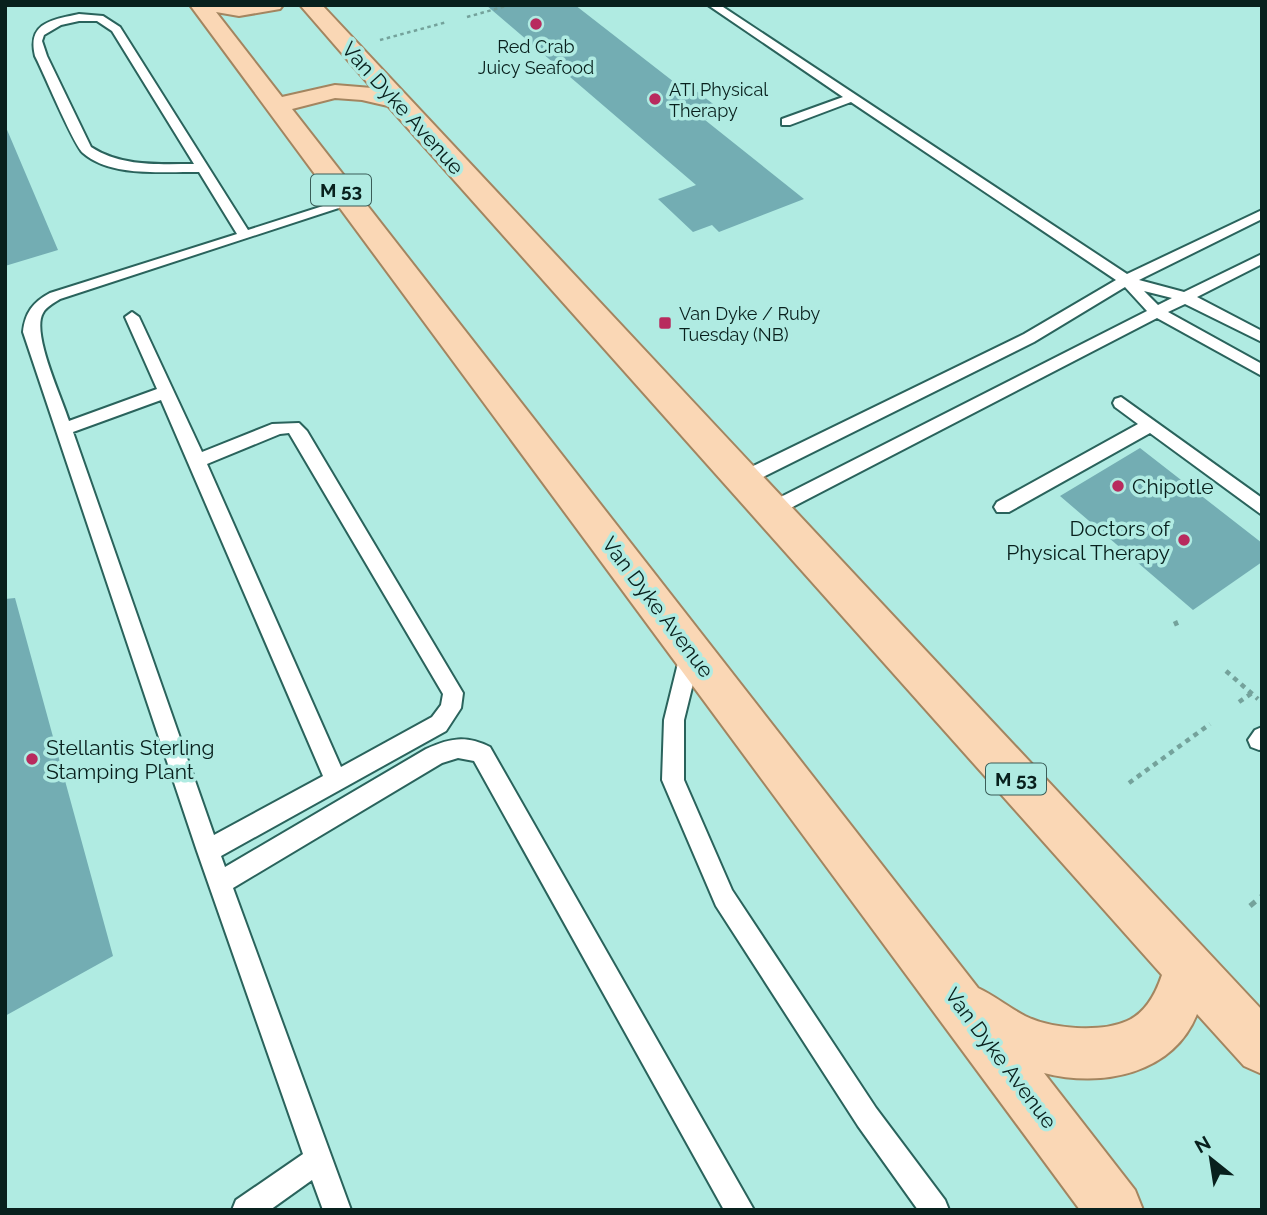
<svg xmlns="http://www.w3.org/2000/svg" width="1267" height="1215" viewBox="0 0 1267 1215" font-family="Raleway,sans-serif">
	<style>
		.building { fill: #73adb3 }
		.lines { fill: none; stroke-linecap: round; stroke-linejoin: round }
		.lane-casing { stroke: #2a635c; stroke-width: 4 }
		.primary-casing { stroke: #a38560; stroke-width: 4 }
		.path-far2 { stroke: #74a29b; stroke-width: 2.5; stroke-dasharray: 3.5 3.5; stroke-linecap: butt }
		.path-far1 { stroke: #74a29b; stroke-width: 4.5; stroke-dasharray: 5 5; stroke-linecap: butt }
		.path { stroke: #74a29b; stroke-width: 5; stroke-dasharray: 7 7; stroke-linecap: butt }
		.lane { fill: #fff; fill-rule: evenodd }
		.primary { fill: #fad7b5; fill-rule: evenodd }
		.poi-dot { fill: #b82b5e; stroke: #b0ebe2; stroke-width: 2.5 }
		.labels { text-anchor: middle; dominant-baseline: central; stroke-width: 7; stroke-linejoin: round; paint-order: stroke }
		.far-poi-label { font-size: 18px; fill: #08201d; stroke: #b0ebe2; text-anchor: start }
		.shield { fill: #b0ebe2; stroke: #3a5d58; stroke-width: 2 }
		.shield-label { font-size: 19px; font-weight: bold; fill: #08201d }
		.street-label { font-size: 21px; fill: #08201d; stroke: #b0ebe2 }
		.poi-label { font-size: 21px; fill: #08201d; stroke: #b0ebe2; text-anchor: start }
	</style>
	<rect width="100%" height="100%" fill="#b0ebe2"/>
	<!-- building -->
	<path class="building" d="M486,5H575L683,89L691,87L725,113L705,120L804,199L719,232L712,225L693,232L658,199L696,185Z
		M5,125L58,250L5,266Z
		M1140,448L1262,543V562L1193,610L1060,496Z
		M15,598L113,956L5,1016V599Z"/>
	<g class="lines">
		<!-- lane casing -->
		<g class="lane-casing">
			<path id="lane" d="M708,5H720L1127,274L1262,210V219L1139,280L1184,292L1262,254V264L1197,297L1262,331V342L1185,304L1168,312L1262,364V376L1157,318L777,515H765L762,510L765,505L1147,311L1125,287L1034,342L749,484H737L734,479L737,474L1024,334L1116,280L851,102L790,125H782V119L843,97ZM1144,291L1172,298L1158,305Z
				M79,14L103,16L120,27L248,230L345,199L350,198L357,202L60,299C54,303 46,307 43,313C31,333 62,398 69,421L157,389L125,317L132,312L139,317L202,452L272,424L299,423L307,431L463,693L461,708L446,731L221,856L225,867L426,749C450,738 466,735 490,747L754,1210H724L474,761L458,758L442,763L233,888L351,1210H323L312,1180L270,1210H232L236,1200L303,1154L197,851L23,332C25,313 33,302 50,293L237,234L199,172C163,171 112,178 83,153C73,144 44,73 35,56C27,23 51,20 79,14ZM79,21H97L112,31L194,164C158,164 122,167 91,147L47,56L42,41L44,35L61,25ZM161,400L323,776L214,835L73,432ZM289,433L443,694L441,705L432,717L341,767L207,464L280,434Z
				M1121,397L1262,498V515L1150,433L1009,512H997L994,507L997,502L1138,424L1115,407L1113,403L1115,399Z
				M691,642L698,645L701,651L684,720V780L732,890L876,1108L945,1200L949,1210H918L858,1126L716,906L662,780L664,720L681,651L684,645Z
				M1262,727V749L1259,750L1251,747L1248,740L1255,730Z"/>
		</g>
		<!-- primary casing -->
		<g class="primary-casing">
			<path id="primary" d="M190,5H283L280,9L239,16L216,12L282,97L335,85L372,88L300,5H322L1262,1010V1074L1244,1066L1197,1014C1173,1074 1102,1088 1044,1073L1135,1190L1143,1210H1080ZM335,98L362,100L388,106L1162,975C1156,993 1146,1013 1127,1021C1100,1033 1051,1029 1025,1016C1008,1007 995,996 978,988L292,109Z"/>
		</g>
		<!-- path-far2 -->
		<path class="path-far2" d="M467,17L510,5
			M380,40L447,22"/>
		<!-- path-far1 -->
		<path class="path-far1" d="M1175,621L1178,628
			M1226,671L1258,699
			M1239,702L1252,693
			M1129,783L1210,724"/>
		<!-- path -->
		<path class="path" d="M1250,906L1262,896"/>
		<!-- lane -->
		<use href="#lane" class="lane"/>
		<!-- primary -->
		<use href="#primary" class="primary"/>
	</g>
	<!-- markers -->
	<g class="poi-dot">
		<circle cx="536" cy="24" r="7"/>
		<circle cx="655" cy="99" r="7"/>
		<rect x="658" y="316" width="14" height="14" rx="3.5"/>
		<circle cx="1118" cy="486" r="7"/>
		<circle cx="1184" cy="540" r="7"/>
		<circle cx="32" cy="759" r="7"/>
	</g>
	<g class="labels">
		<!-- far-poi labels -->
		<g class="far-poi-label">
			<text x="536" y="46" text-anchor="middle">Red Crab<tspan x="536" dy="21">Juicy Seafood</tspan></text>
			<text x="669" y="89">ATI Physical<tspan x="669" dy="21">Therapy</tspan></text>
			<text x="679" y="313">Van Dyke / Ruby<tspan x="679" dy="21">Tuesday (NB)</tspan></text>
		</g>
		<!-- shield labels -->
		<g class="shield">
			<rect x="311" y="174.5" width="60" height="31" rx="5"/>
			<rect x="986" y="763.5" width="60" height="31" rx="5"/>
		</g>
		<g class="shield-label">
			<text x="341" y="190">M 53</text>
			<text x="1016" y="779">M 53</text>
		</g>
		<!-- street labels -->
		<g class="street-label">
			<text transform="translate(403 108) rotate(48)">Van Dyke Avenue</text>
			<text transform="translate(658 607) rotate(53)">Van Dyke Avenue</text>
			<text transform="translate(1001 1058) rotate(53)">Van Dyke Avenue</text>
		</g>
		<!-- poi labels -->
		<g class="poi-label">
			<text x="1132" y="486">Chipotle</text>
			<text x="1170" y="528" text-anchor="end">Doctors of<tspan x="1170" dy="24">Physical Therapy</tspan></text>
			<text x="46" y="747">Stellantis Sterling<tspan x="46" dy="24">Stamping Plant</tspan></text>
		</g>
	</g>
	<!-- border -->
	<rect width="1267" height="1215" fill="none" stroke="#08201d" stroke-width="14"/>
	<!-- north arrow -->
	<g transform="translate(1211 1159) rotate(330)" stroke="#b0ebe2" stroke-width="5" paint-order="stroke">
	<path d="M0-5L12 26L0 18L-12 26Z" fill="#08201d"/>
	<text y="-10" font-size="19" font-weight="bold" text-anchor="middle" fill="#08201d">N</text>
	</g>
</svg>
